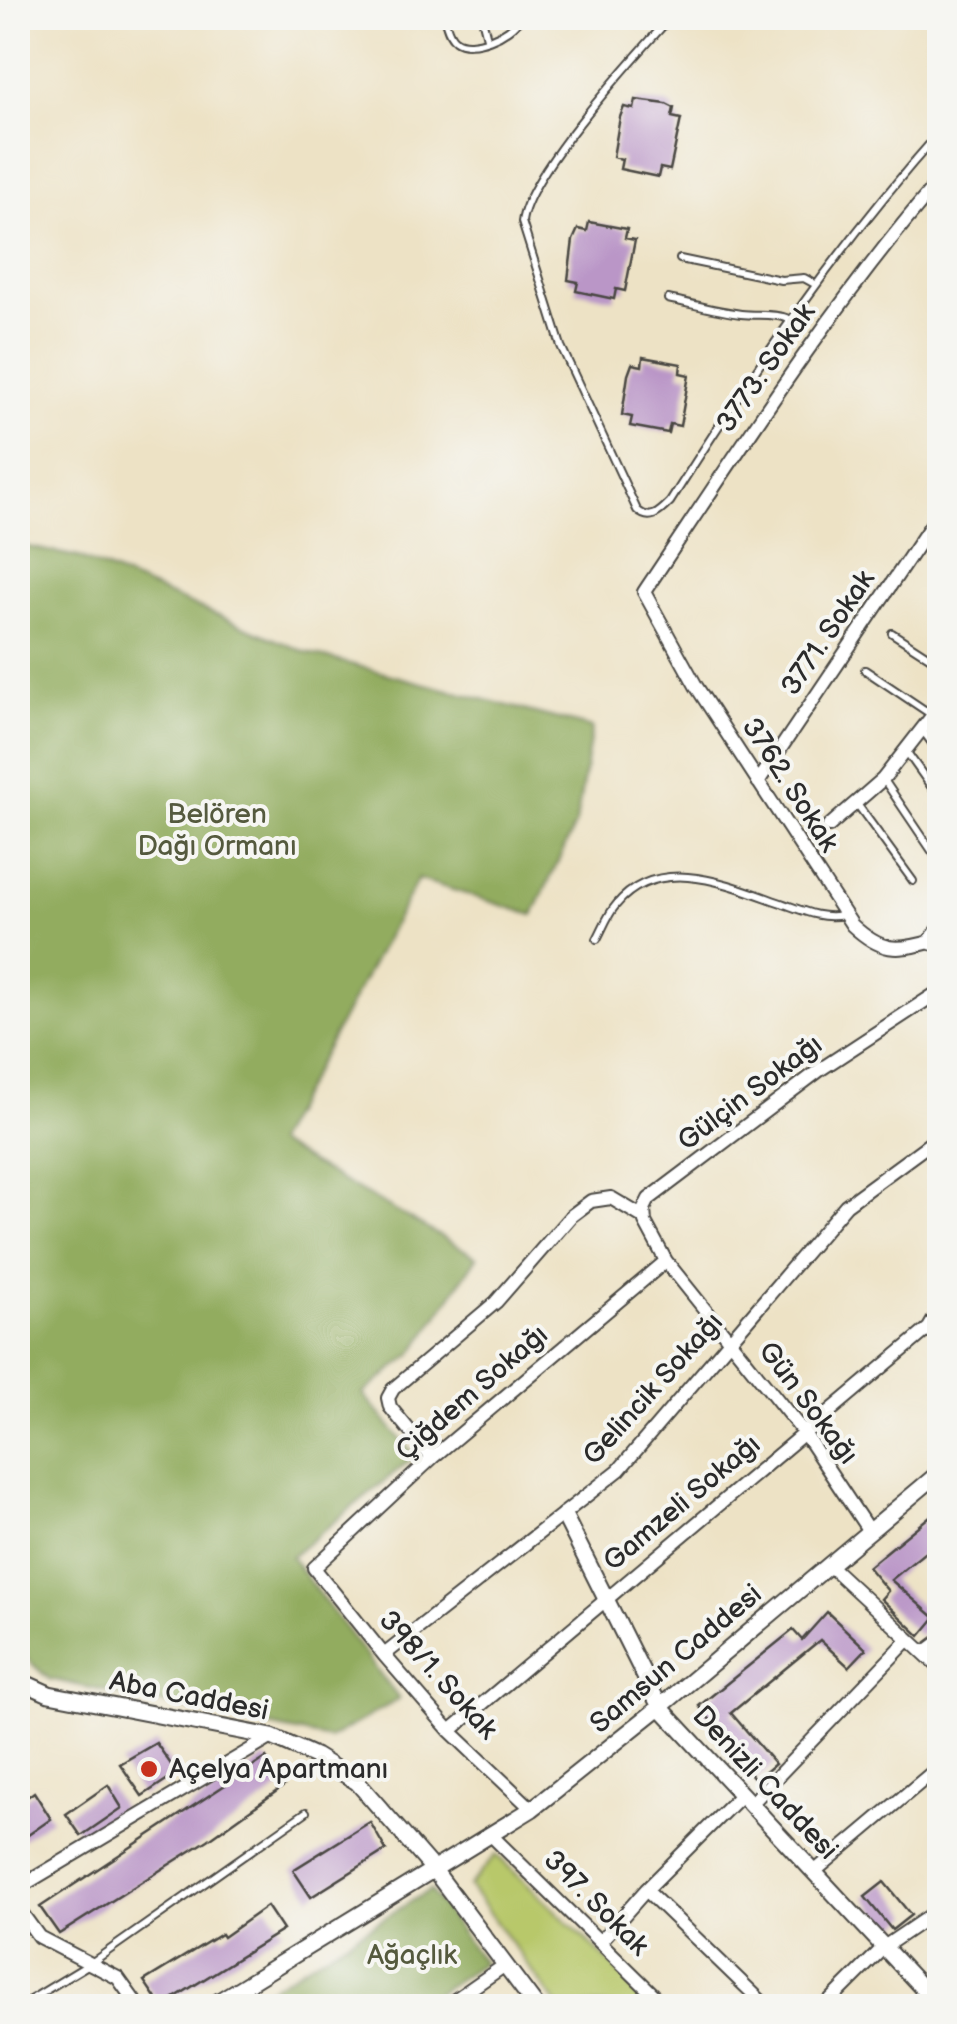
<svg xmlns="http://www.w3.org/2000/svg" width="957" height="2024" viewBox="0 0 957 2024" font-family="'Balsamiq Sans',sans-serif">
	<style>
		.green { fill: #b8c86b; stroke: #727a4b; stroke-width: 2.5 }
		.forest { fill: #92ac5f; stroke: #5e6c45; stroke-width: 2.5 }
		.building { fill: #ba96c7 }
		.lines { fill: none; stroke-linecap: round; stroke-linejoin: round }
		.service-casing { stroke: #484642; stroke-width: 10 }
		.minor-casing { stroke: #484642; stroke-width: 16 }
		.tertiary-casing { stroke: #484642; stroke-width: 19 }
		.secondary-casing { stroke: #484642; stroke-width: 21 }
		.service { stroke: #fff; stroke-width: 6 }
		.minor { stroke: #fff; stroke-width: 12 }
		.tertiary { stroke: #fff; stroke-width: 15 }
		.secondary { stroke: #fff; stroke-width: 18 }
		.poi-dot { fill: #c8321e; stroke: #f6f6f2; stroke-width: 4 }
		.labels { text-anchor: middle; dominant-baseline: central; stroke-width: 8; stroke-linejoin: round; paint-order: stroke }
		.street-label { font-size: 28px; fill: #2b2b2b; stroke: #f6f6f2 }
		.park-label { font-size: 28px; fill: #555a3e; stroke: #f6f6f2 }
		.poi-label { font-size: 28px; fill: #2b2b2b; stroke: #f6f6f2; text-anchor: start }
	</style>
	<rect width="100%" height="100%" fill="#f6f6f2"/>
	<filter id="ink" filterUnits="userSpaceOnUse"><feTurbulence type="fractalNoise" baseFrequency=".01" numOctaves="2"/><feDisplacementMap in="SourceGraphic" scale="20" xChannelSelector="R" yChannelSelector="G"/><feConvolveMatrix kernelMatrix="1 2 1 2 8 2 1 2 1" color-interpolation-filters="sRGB"/></filter>
	<filter id="wash" filterUnits="userSpaceOnUse"><feTurbulence type="fractalNoise" baseFrequency=".0048" numOctaves="4" result="noise"/><feDisplacementMap in="SourceGraphic" scale="40" xChannelSelector="R" yChannelSelector="G"/><feGaussianBlur stdDeviation="2.25" result="paint"/><feColorMatrix in="noise" values="0 0 0 0 0 0 0 0 0 0 0 0 0 0 0 0 0 1.4 0 .05"/><feComposite in="paint" operator="in"/></filter>
	<g filter="url(#wash)">
		<rect width="100%" height="100%" fill="#ede2c5"/>
		<!-- green -->
		<path class="green" d="M496,1855L596,1949L652,2006H558L469,1886Z"/>
		<!-- forest -->
		<path class="forest" d="M18,545L78,557L305,652L592,728L576,823L533,915L418,879L275,1143L477,1257L413,1353L363,1394L415,1456L291,1557L399,1699L329,1739L49,1679L18,1651Z
			M430,1890L483,1963L417,2006H240Z"/>
		<g id="blocks">
			<!-- building -->
			<path class="building" d="M636,100L666,104L674,108L672,117L681,119L670,170L660,168L658,177L620,169L622,159L613,157L620,117L624,107L634,109Z
				M589,222L627,229L625,238L635,240L625,291L616,289L614,299L576,291L578,282L568,280L573,240L578,229L587,231Z
				M643,357L681,364L680,373L689,375L680,426L670,424L668,433L630,426L632,417L622,415L628,375L632,364L642,366Z
				M940,1508V1540L891,1580L935,1618L920,1636L881,1599L888,1591L868,1567Z
				M827,1612L866,1649L849,1667L820,1640L731,1713L775,1764L756,1780L721,1740L724,1737L699,1706L793,1630L802,1640Z
				M156,1743L177,1773L142,1796L120,1764Z
				M266,1758L284,1786L208,1840L59,1934L40,1907Z
				M108,1785L122,1808L81,1836L66,1814Z
				M34,1792L51,1819L18,1842V1804Z
				M370,1822L386,1850L311,1897L293,1870Z
				M884,1882L911,1915L892,1930L865,1897Z
				M267,1906L283,1930L161,2006L144,1981L221,1934L223,1937Z"/>
		</g>
	</g>
	<g filter="url(#ink)">
		<use href="#blocks" fill-opacity="0" stroke="#484642" stroke-width="2.5"/>
		<g class="lines">
			<!-- service casing -->
			<g class="service-casing">
				<path id="service" d="M444,18C447,25 448,35 455,40C470,52 512,34 519,18
					M482,18L487,38
					M670,18C634,58 528,173 522,222L561,346L637,510C650,522 659,513 670,502C752,372 837,247 940,132
					M680,259L781,280L804,278L815,284
					M668,299C692,304 716,311 741,314C757,316 775,313 789,319
					M892,633L940,664
					M865,670L932,715
					M923,731L940,754
					M906,751L940,799
					M884,780L936,857
					M857,804L913,881
					M597,939C603,928 608,914 616,905C660,852 732,886 784,904C806,912 821,919 844,915
					M20,2006L91,1963L306,1812"/>
			</g>
			<!-- minor casing -->
			<g class="minor-casing">
				<path id="minor" d="M940,180C829,308 738,452 644,592L696,686L852,925C881,952 896,952 933,941L940,947
					M758,782L940,512
					M829,826L883,779L940,706
					M432,1458L390,1407L388,1398L393,1389L496,1302L571,1216L591,1201L611,1198L643,1217
					M869,1531L804,1433L666,1261L645,1222L644,1209L649,1199L821,1069L940,991
					M829,1565L940,1668
					M924,1653L940,1641
					M384,1655L619,1470L846,1205L940,1136
					M450,1731L929,1328L940,1309
					M751,1804L909,1639
					M532,1809L450,1731L384,1655L314,1568L432,1458L666,1261
					M492,1836L665,2006
					M814,1872L940,1766
					M18,1888L272,1737
					M646,1890L766,2006
					M18,1908L39,1937L118,1978L138,2006
					M600,1942L646,1890L742,1794
					M446,2006L505,1965
					M825,2006L884,1947L940,1909"/>
			</g>
			<!-- tertiary casing -->
			<g class="tertiary-casing">
				<path id="tertiary" d="M564,1515L660,1707L939,2006
					M18,1680L49,1694L272,1737L315,1756L357,1782L434,1870L536,2006
					M211,2006L532,1809L660,1707L940,1472"/>
			</g>
			<!-- secondary casing -->
			<g class="secondary-casing">
				<path id="secondary" d="M933,941L940,932"/>
			</g>
			<!-- service -->
			<use href="#service" class="service"/>
			<!-- minor -->
			<use href="#minor" class="minor"/>
			<!-- tertiary -->
			<use href="#tertiary" class="tertiary"/>
			<!-- secondary -->
			<use href="#secondary" class="secondary"/>
		</g>
	</g>
	<!-- markers -->
	<circle class="poi-dot" cx="149" cy="1769" r="10"/>
	<g class="labels">
		<!-- street labels -->
		<g class="street-label">
			<text transform="translate(766 368) rotate(-55)">3773. Sokak</text>
			<text transform="translate(828 633) rotate(-56)">3771. Sokak</text>
			<text transform="translate(790 785) rotate(57)">3762. Sokak</text>
			<text transform="translate(750 1093) rotate(-37)">Gülçin Sokağı</text>
			<text transform="translate(653 1389) rotate(-48)">Gelincik Sokağı</text>
			<text transform="translate(472 1393) rotate(-41)">Çiğdem Sokağı</text>
			<text transform="translate(808 1403) rotate(53)">Gün Sokağı</text>
			<text transform="translate(682 1503) rotate(-40)">Gamzeli Sokağı</text>
			<text transform="translate(676 1659) rotate(-40)">Samsun Caddesi</text>
			<text transform="translate(438 1675) rotate(48)">398/1. Sokak</text>
			<text transform="translate(189 1696) rotate(11)">Aba Caddesi</text>
			<text transform="translate(765 1783) rotate(47)">Denizli Caddesi</text>
			<text transform="translate(596 1903) rotate(45)">397. Sokak</text>
		</g>
		<!-- park labels -->
		<g class="park-label">
			<text x="217" y="814">Belören<tspan x="217" dy="32">Dağı Ormanı</tspan></text>
			<text x="412" y="1955">Ağaçlık</text>
		</g>
		<!-- poi labels -->
		<g class="poi-label">
			<text x="169" y="1769">Açelya Apartmanı</text>
		</g>
	</g>
	<!-- margin -->
	<rect width="957" height="2024" fill="none" stroke="#f6f6f2" stroke-width="60"/>
</svg>
